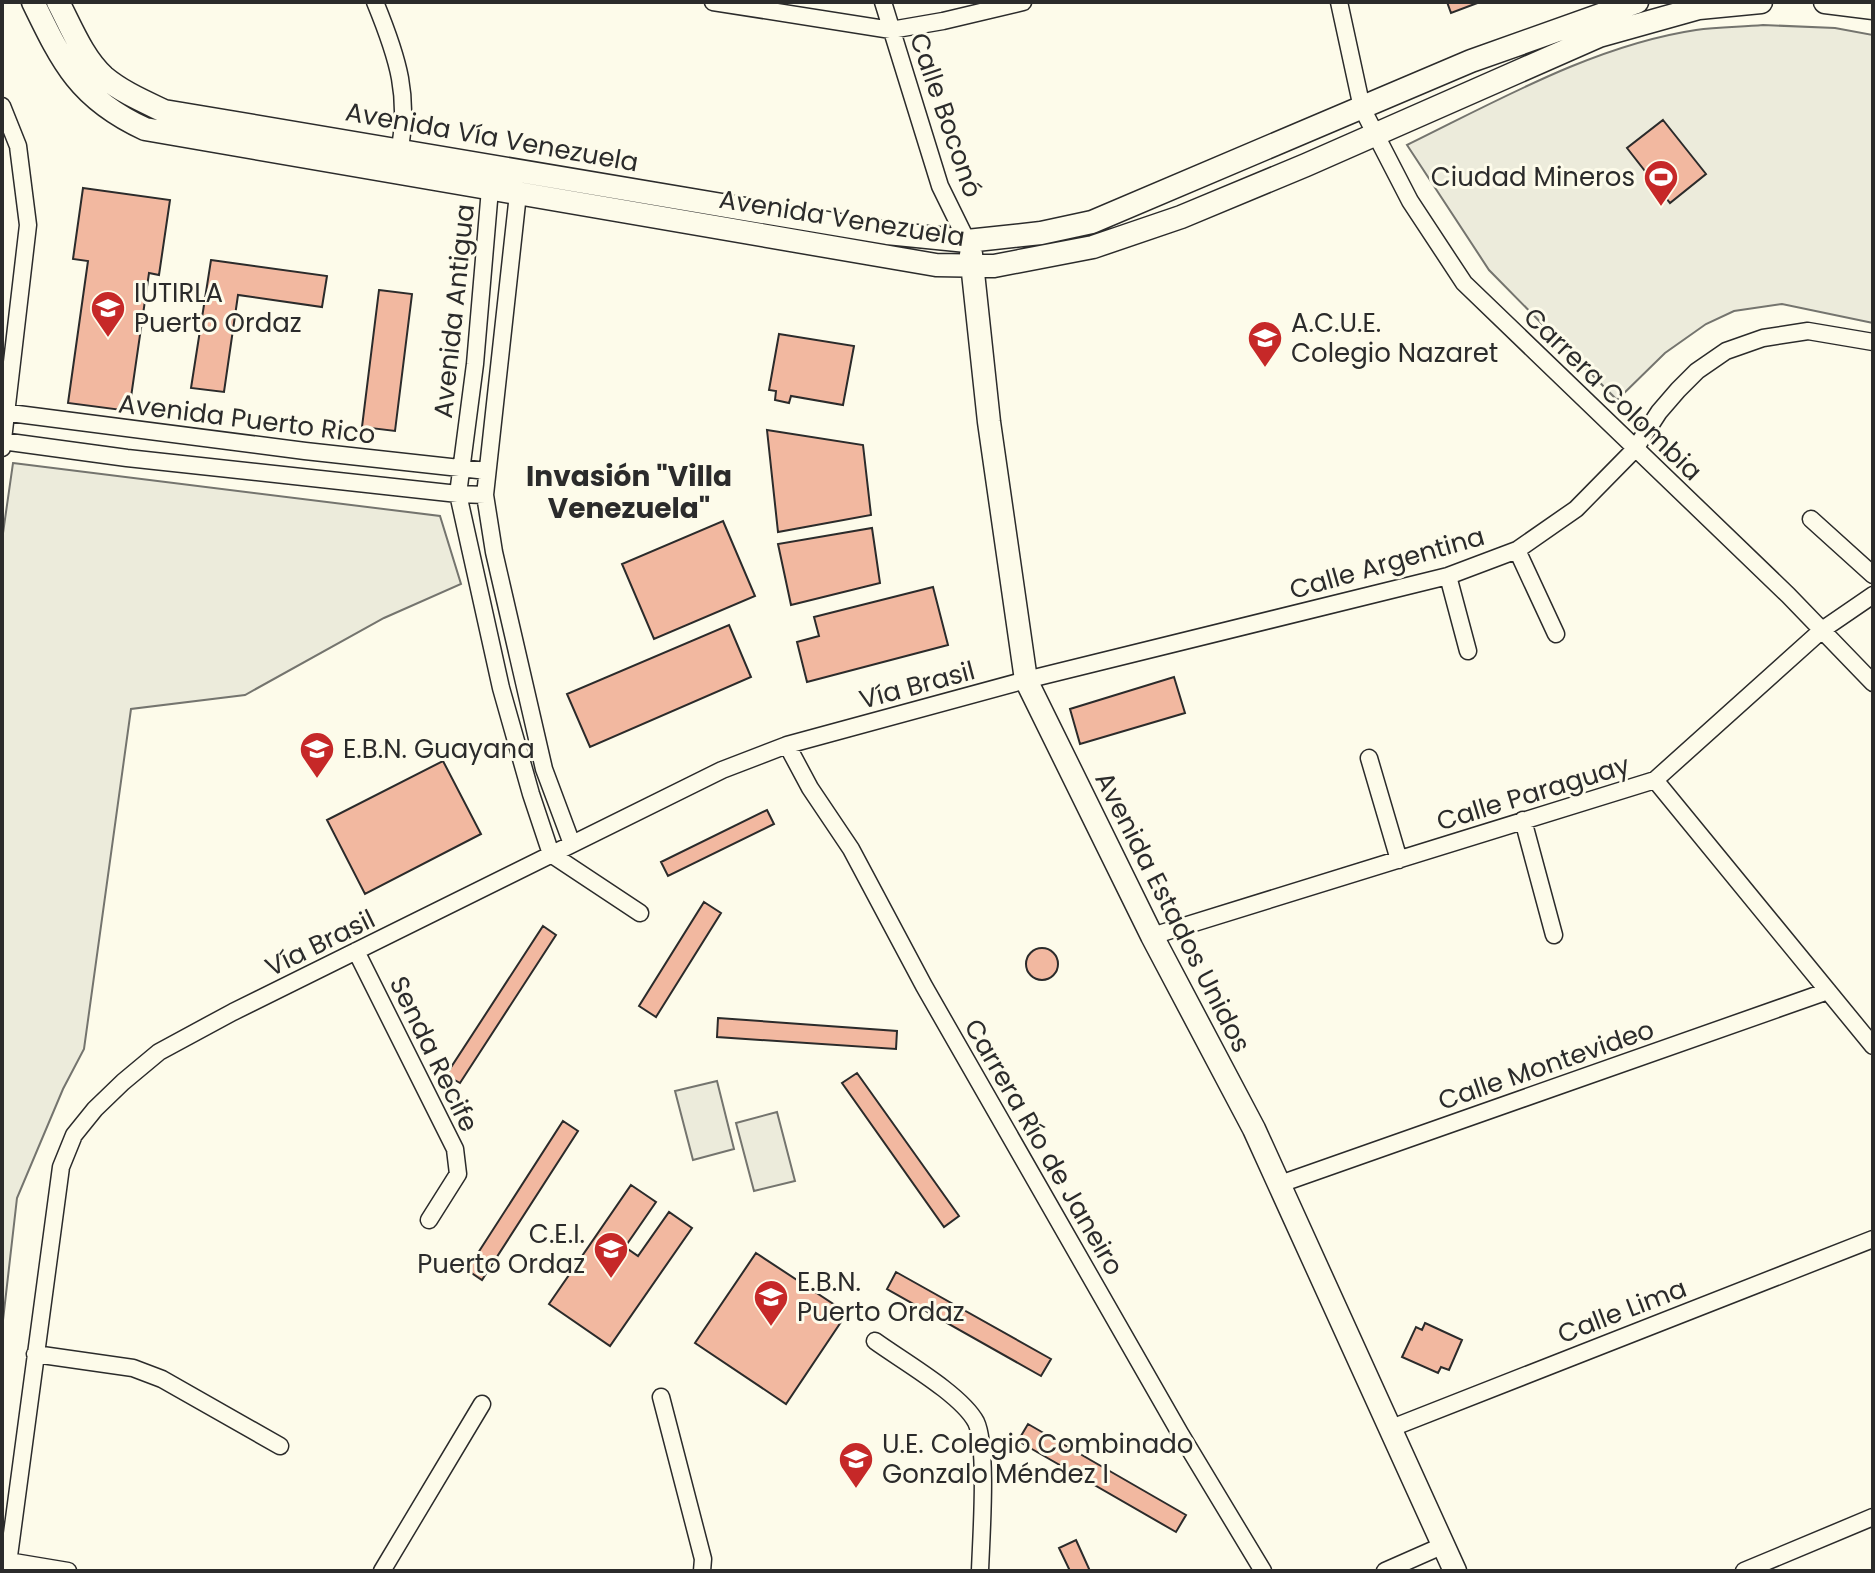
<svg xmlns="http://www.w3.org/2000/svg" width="1875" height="1573" viewBox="0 0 1875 1573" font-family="Poppins,sans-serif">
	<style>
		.green { fill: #ecebdb; stroke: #74746e; stroke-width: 2 }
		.building { fill: #f2b8a0; stroke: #2b2b2b; stroke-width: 2 }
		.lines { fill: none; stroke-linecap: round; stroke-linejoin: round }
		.street-casing { stroke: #2b2b2b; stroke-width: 19 }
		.secondary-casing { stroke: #2b2b2b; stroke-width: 25 }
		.street { stroke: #fdfbea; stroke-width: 16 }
		.secondary { stroke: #fdfbea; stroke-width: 22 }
		.labels { text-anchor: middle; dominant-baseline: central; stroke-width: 6; stroke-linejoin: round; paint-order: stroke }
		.street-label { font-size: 26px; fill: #2b2b2b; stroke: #fdfbea }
		.poi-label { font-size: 26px; fill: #2b2b2b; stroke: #fdfbea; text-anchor: start }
		.neighbourhood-label { font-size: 28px; font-weight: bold; fill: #2b2b2b; stroke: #fdfbea }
	</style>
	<rect width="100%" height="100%" fill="#fdfbea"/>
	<!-- green -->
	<path class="green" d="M1763,25L1835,28L1873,35V323L1782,304L1734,311L1706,324L1665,353L1617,400L1489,270L1407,145C1497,101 1595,45 1696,30C1718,27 1741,27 1763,25Z
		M13,463L440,516L461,584L384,618L245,695L131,709L84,1049L63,1089L17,1198L2,1329V540Z
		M717,1081L734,1149L693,1160L675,1091Z
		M777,1112L795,1181L754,1191L736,1123Z"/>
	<!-- building -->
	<path class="building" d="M1447,2H1480L1451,13Z
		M1663,120L1706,174L1670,203L1627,148Z
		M83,188L170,200L159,275L149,273L129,411L68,403L88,261L73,259Z
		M211,260L327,276L322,307L238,295L224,392L191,388Z
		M379,290L412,294L395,431L362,427Z
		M779,334L854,346L843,405L791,396L789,403L775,400L776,391L769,390Z
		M767,430L863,445L871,515L778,532Z
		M723,521L755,596L654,639L622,564Z
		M872,528L880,583L791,605L778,544Z
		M933,587L948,645L807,682L797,642L819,636L814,617Z
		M729,625L751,677L590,747L567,694Z
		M1174,677L1185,713L1080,744L1070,709Z
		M443,761L481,834L365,894L327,820Z
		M767,810L774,824L668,876L661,862Z
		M704,902L721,913L656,1017L639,1006Z
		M543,926L556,935L460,1083L446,1075Z
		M1026 964a16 16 0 1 1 32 0a16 16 0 1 1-32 0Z
		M718,1018L897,1031L896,1049L717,1037Z
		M857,1073L959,1216L944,1227L842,1083Z
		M563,1121L578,1131L482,1280L467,1270Z
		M631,1185L656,1202L625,1247L638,1256L669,1212L692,1228L610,1346L549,1304Z
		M756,1253L847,1313L786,1404L695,1343Z
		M896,1272L1051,1359L1041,1376L887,1289Z
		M1425,1323L1462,1340L1449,1370L1441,1367L1438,1373L1402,1357L1416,1327L1422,1330Z
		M1028,1424L1186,1515L1176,1532L1018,1441Z
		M1076,1540L1090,1571H1070L1059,1548Z"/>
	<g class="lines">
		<!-- street casing -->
		<g class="street-casing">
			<path id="street" d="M375,2C398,58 411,97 398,159
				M713,2L891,30L943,21L1023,2
				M883,2L940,186L967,241
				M1339,2L1362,108L1410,201L1464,283L1788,595L1873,683
				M2,106L18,146L28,225L2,448
				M498,181L490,189L475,364L458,494L501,688L531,794L551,854L640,913
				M514,183L518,194L485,495L494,552L544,769L572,844
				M2,412L305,451L487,471
				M2,441L127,458L458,494L485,495
				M1811,519L1873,575
				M1517,550L1556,634
				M1448,576L1468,651
				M787,745L810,788L851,849L924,986L1181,1435L1263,1571
				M1369,758L1399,860
				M1655,780L1873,1046
				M1523,820L1554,935
				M1152,936L1655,780L1822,630L1873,595
				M356,951L455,1149L458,1174L429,1220
				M1280,1184L1828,991
				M875,1341C901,1360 961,1394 976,1422C988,1447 981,1539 980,1571
				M35,1354L133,1368L162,1379L280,1446
				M661,1397L703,1559L702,1571
				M1389,1429L1873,1239
				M8,1561L68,1571
				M7,1571L61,1167L74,1135L95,1109L123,1082L159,1052L233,1012L722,770L787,745L1026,680L1448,576L1517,550L1576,509L1635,449L1659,412L1678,390L1697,371L1726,351L1763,338L1808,331L1873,342
				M382,1571L482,1404
				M1385,1571L1444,1545
				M1744,1571L1873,1517"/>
		</g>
		<!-- secondary casing -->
		<g class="secondary-casing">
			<path id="secondary" d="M33,2C63,64 80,99 145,129L936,265L994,266L1093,247L1181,217L1306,165L1599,36L1699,8L1761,2
				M58,2C71,27 83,58 104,77C122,92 143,101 164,111L887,233L967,241L1041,233L1092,222L1471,61L1637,2
				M1825,2L1873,8
				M971,254L989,422L1026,680L1152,936L1254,1129L1455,1571"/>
		</g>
		<!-- street -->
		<use href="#street" class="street"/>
		<!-- secondary -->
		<use href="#secondary" class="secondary"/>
	</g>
	<!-- icons -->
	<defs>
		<g id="stadium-pin" transform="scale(1.8)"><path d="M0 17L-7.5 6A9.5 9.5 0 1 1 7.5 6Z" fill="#c62828" stroke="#fdfbea"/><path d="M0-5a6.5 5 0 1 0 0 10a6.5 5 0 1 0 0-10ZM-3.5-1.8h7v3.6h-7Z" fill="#fff"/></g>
		<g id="university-pin" transform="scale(1.8)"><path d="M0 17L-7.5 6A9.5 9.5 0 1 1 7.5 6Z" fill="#c62828" stroke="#fdfbea"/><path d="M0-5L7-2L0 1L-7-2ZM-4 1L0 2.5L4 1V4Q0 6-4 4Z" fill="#fff"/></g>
		<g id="school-pin" transform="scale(1.8)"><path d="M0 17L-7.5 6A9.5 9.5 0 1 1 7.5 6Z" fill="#c62828" stroke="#fdfbea"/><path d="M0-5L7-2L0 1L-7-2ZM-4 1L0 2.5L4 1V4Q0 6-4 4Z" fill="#fff"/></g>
	</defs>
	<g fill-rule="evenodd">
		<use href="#stadium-pin" x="1661" y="177"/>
		<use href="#university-pin" x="108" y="308"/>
		<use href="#school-pin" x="1265" y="338"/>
		<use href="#school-pin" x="317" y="749"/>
		<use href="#school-pin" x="611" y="1249"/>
		<use href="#school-pin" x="771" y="1297"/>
		<use href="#school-pin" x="856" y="1459"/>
	</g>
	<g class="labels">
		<!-- street labels -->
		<g class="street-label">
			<text transform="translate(946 115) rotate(71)">Calle Boconó</text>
			<text transform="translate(492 137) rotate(10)">Avenida Vía Venezuela</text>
			<text transform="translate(842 218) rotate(9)">Avenida Venezuela</text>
			<text transform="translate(454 311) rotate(-84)">Avenida Antigua</text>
			<text transform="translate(1613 394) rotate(44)">Carrera Colombia</text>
			<text transform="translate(247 419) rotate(7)">Avenida Puerto Rico</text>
			<text transform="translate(1387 563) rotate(-16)">Calle Argentina</text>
			<text transform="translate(917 685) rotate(-15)">Vía Brasil</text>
			<text transform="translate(1533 793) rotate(-17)">Calle Paraguay</text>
			<text transform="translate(1173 912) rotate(63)">Avenida Estados Unidos</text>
			<text transform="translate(320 943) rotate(-26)">Vía Brasil</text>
			<text transform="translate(434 1054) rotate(64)">Senda Recife</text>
			<text transform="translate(1546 1065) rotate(-19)">Calle Montevideo</text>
			<text transform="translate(1044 1147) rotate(60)">Carrera Río de Janeiro</text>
			<text transform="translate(1622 1311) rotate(-21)">Calle Lima</text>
		</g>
		<!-- poi labels -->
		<g class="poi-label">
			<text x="1635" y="177" text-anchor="end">Ciudad Mineros</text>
			<text x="134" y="293">IUTIRLA<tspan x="134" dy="30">Puerto Ordaz</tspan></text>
			<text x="1291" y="323">A.C.U.E.<tspan x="1291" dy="30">Colegio Nazaret</tspan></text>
			<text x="343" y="749">E.B.N. Guayana</text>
			<text x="585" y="1234" text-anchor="end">C.E.I.<tspan x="585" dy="30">Puerto Ordaz</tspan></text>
			<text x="797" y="1282">E.B.N.<tspan x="797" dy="30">Puerto Ordaz</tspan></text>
			<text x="882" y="1444">U.E. Colegio Combinado<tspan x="882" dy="30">Gonzalo Méndez I</tspan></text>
		</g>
		<!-- neighbourhood labels -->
		<g class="neighbourhood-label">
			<text x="629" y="476">Invasión "Villa<tspan x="629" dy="32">Venezuela"</tspan></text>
		</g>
	</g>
	<!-- border -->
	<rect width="1875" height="1573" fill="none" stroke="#2b2b2b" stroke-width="8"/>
</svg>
